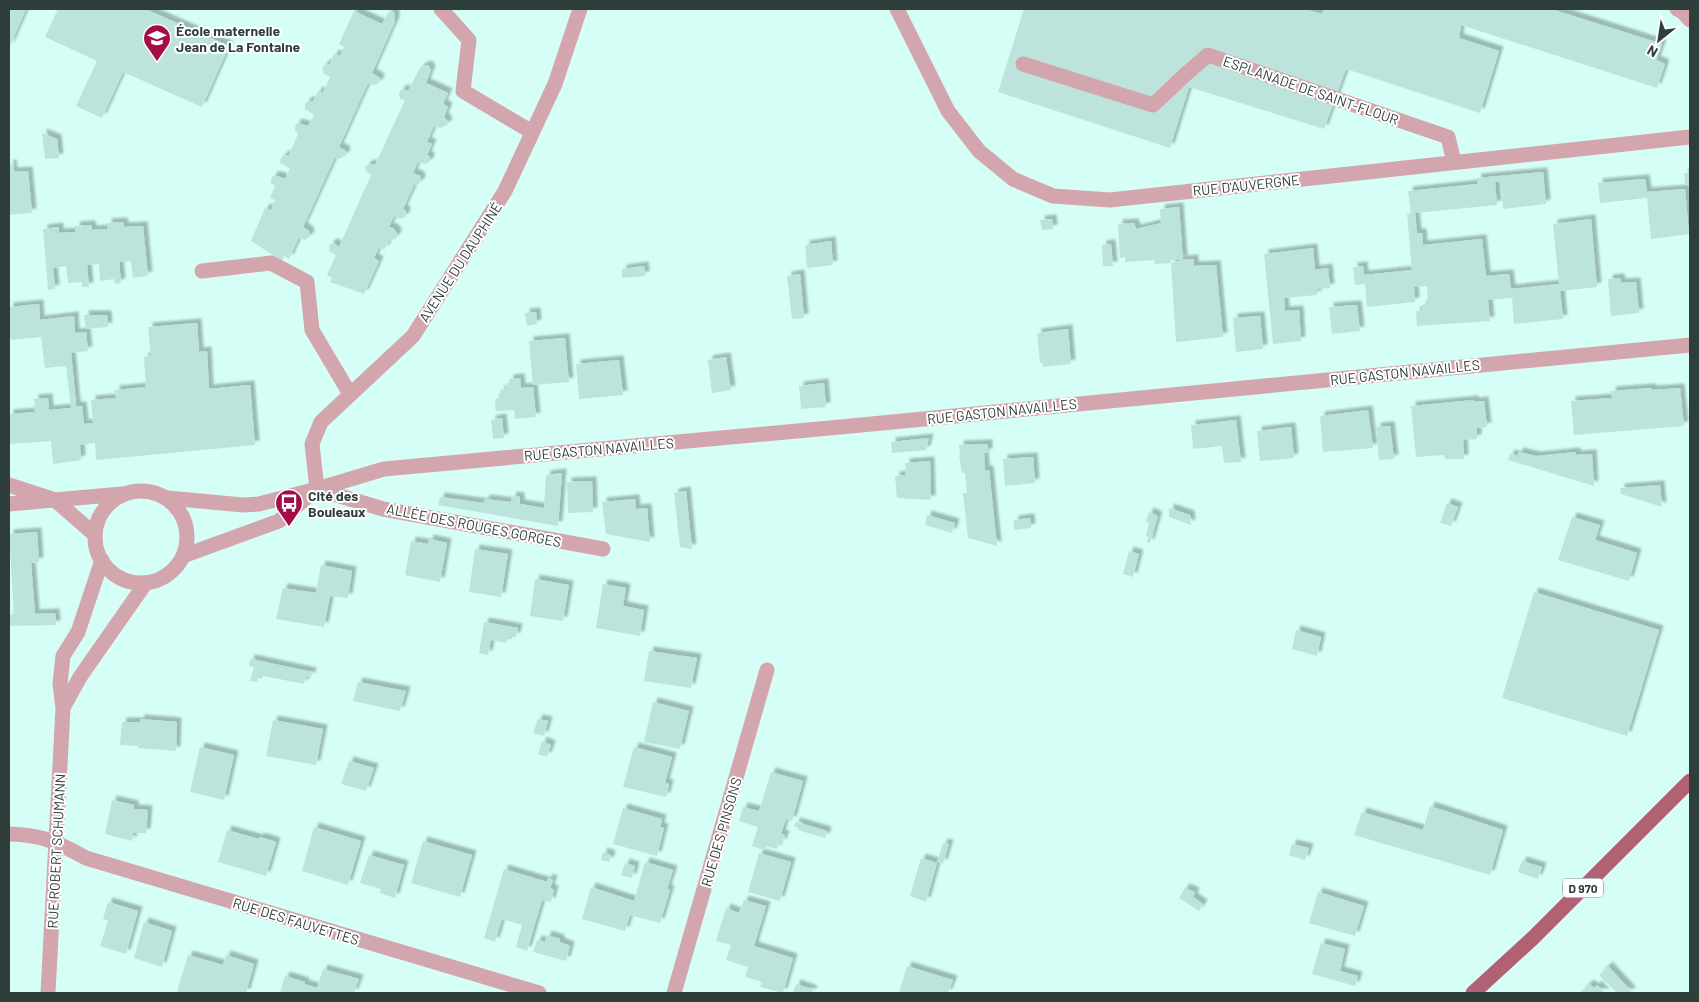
<svg xmlns="http://www.w3.org/2000/svg" width="1699" height="1002" viewBox="0 0 1699 1002" font-family="Barlow,sans-serif">
	<style>
		.building { fill: #bce4dc; filter: url(#shadow) }
		.lines { fill: none; stroke-linecap: round; stroke-linejoin: round }
		.minor { stroke: #d3a5ad; stroke-width: 15 }
		.major { stroke: #b16173; stroke-width: 15 }
		.labels { text-anchor: middle; dominant-baseline: central; stroke-width: 4; stroke-linejoin: round; paint-order: stroke }
		.shield { fill: #fff; stroke: #6d7876; stroke-width: 1 }
		.shield-label { font-size: 12px; font-weight: bold; fill: #2e3e3b }
		.poi-label { font-size: 14px; font-weight: bold; fill: #2e3e3b; stroke: #fff; text-anchor: start }
		.street-label { font-size: 14px; fill: #2e3e3b; stroke: #fff }
	</style>
	<defs>
		<filter id="shadow"><feDropShadow dx="4.5" dy="-4.5" stdDeviation="1" flood-color="#0004"/></filter>
	</defs>
	<rect width="100%" height="100%" fill="#d5fef6"/>
	<!-- building -->
	<path class="building" d="M9,9H26L9,48Z
		M58,9H145L229,46L202,107L123,72L102,118L76,106L97,61L45,37Z
		M1024,9H1304L1322,14L1324,9H1551L1662,44L1656,60L1665,64L1657,88L1461,25L1459,38L1499,51L1480,113L1346,69L1324,129L1189,87L1170,148L998,92Z
		M354,11L382,24L388,13L392,11L395,13V21L372,73L380,78L379,83L374,85L368,83L339,147L345,150L346,155L339,159L335,157L303,227L309,231L310,236L305,240L299,237L289,259L284,256L282,261L251,241L265,208L271,210L275,200L270,198L275,186L271,183V180L273,176H278L285,179L290,168L280,163L281,158L285,155H289L298,134L295,131V127L297,123L308,126L314,115L305,109V103L309,101H313L318,91L323,93L330,77L324,74L322,68L326,64H330L334,54L340,56L344,47L339,44Z
		M428,65L431,70L426,83L448,93L443,104L448,107L444,117L447,120L448,124L441,128L434,126L427,142L432,144L427,155L430,157V160L428,163L425,164L418,162L413,173L420,176L421,180L419,184L414,185L403,209L406,211L405,217L400,219L394,216L389,227L393,228L397,233L396,238L389,241L384,250L379,247L374,258L379,261L364,294L330,282L332,278L327,275L336,255L330,252L329,248L330,244L334,243L339,247L371,175L365,170L366,166L370,164L375,165L405,100L400,99L399,95L400,91L403,89L408,91L420,68L424,66Z
		M42,133L57,139L59,158L45,159Z
		M9,164H12L13,172L28,171L32,213L9,215Z
		M1543,172L1546,204L1503,209L1501,182H1495L1497,205L1415,213L1417,233H1422L1423,245L1482,239L1486,276L1509,274L1511,289L1559,284L1553,224L1591,219L1597,287L1560,291L1563,319L1514,324L1512,298L1488,300L1490,321L1417,326L1416,311H1422V305L1428,304L1427,286L1414,287L1415,302L1367,307L1365,284L1355,285L1353,267L1363,266L1364,275L1412,270L1407,214L1411,213L1408,191L1477,184V178Z
		M1684,173H1690V184L1685,185Z
		M1645,179L1647,192L1685,189L1689,234L1651,239L1647,198L1600,203L1598,183Z
		M1179,207L1183,260H1171V263L1155,264L1154,260L1125,262V257L1120,258L1118,224L1134,223L1136,229L1161,223L1160,209Z
		M1052,219L1053,229L1042,230L1040,220Z
		M123,222L124,227L143,226L148,276L133,278L131,261L119,262L121,283L115,284L114,279L100,281L99,264L87,265L89,287H82V282L68,283L66,266L53,268L55,289L48,290L43,229L59,227V233L76,232L75,226L91,225L92,230L108,229L107,223Z
		M831,241L833,265L807,268L805,245Z
		M1111,244L1113,266H1103L1102,245Z
		M1313,248L1315,270L1328,268L1330,288L1317,289V295L1284,298L1285,311L1299,310L1301,341L1273,344L1264,254Z
		M1194,259V266L1216,265L1223,337L1176,342L1171,263L1183,260Z
		M644,266L645,276L622,278V269Z
		M800,274L804,318L792,319L787,276Z
		M1620,278L1621,283L1636,282L1639,313L1611,316L1608,279Z
		M39,304L40,320L74,316L75,333L86,332L88,351L71,353L76,406H82L84,424L93,423L91,400L116,398L115,390L146,387L144,357L151,356L148,327L197,323L199,352L207,351L209,389L250,385L255,445L96,460L95,443L80,445L81,460L53,464L51,441L9,444V414L35,412L34,399L48,398L49,410L71,408L66,366L45,368L41,337L11,340V338L9,339V307Z
		M1357,305L1360,331L1332,334L1329,307Z
		M536,312L537,324L527,326L525,313Z
		M84,315H107L108,327L86,329Z
		M1260,316L1263,349L1236,352L1233,318Z
		M1068,329L1071,364L1043,367V363H1040L1037,333Z
		M565,338L569,382L533,385L529,341Z
		M726,357L731,390L712,393L708,360Z
		M619,360L623,395L579,399L576,364Z
		M520,378L521,388L533,387L536,417L515,419L514,410L496,411L495,399L501,398L500,390L506,389V386L509,385V379Z
		M824,383L826,407L801,409L799,386Z
		M1651,388L1652,390L1680,388L1684,426L1574,435L1571,401L1612,398L1611,391Z
		M1474,400V402L1484,401L1487,427L1477,428V439L1463,440L1464,459H1445L1444,455L1416,457L1411,406Z
		M1368,410L1373,448L1323,452L1320,416Z
		M502,418L504,438L493,439L491,420Z
		M1236,420L1241,462L1224,463L1222,446L1193,449L1191,425Z
		M1390,426L1394,459L1379,460L1376,427Z
		M1291,427L1294,458L1260,461L1257,431Z
		M929,438L926,450L892,453L891,442Z
		M988,444V453H984L985,470H989L997,546L968,538L963,493H967L965,473H962L959,455H960L959,445Z
		M1519,452L1536,456L1576,452V455L1592,454L1594,486L1508,460L1510,454L1517,456Z
		M1033,457L1035,483L1005,486L1003,459Z
		M930,461L931,500L897,498L895,476L906,475L905,463Z
		M562,473L558,526L438,505L440,497L484,503L485,499L511,502L512,496L520,497V504L544,508L546,475Z
		M592,481L593,512L568,513L567,482Z
		M1660,485L1662,507L1621,494L1620,488Z
		M686,491L692,549L680,547L674,493Z
		M635,499L636,509L647,508L650,542L606,534L602,502Z
		M1447,503L1458,507L1451,526L1440,523Z
		M1169,508L1190,515L1191,525L1169,517Z
		M1149,512L1158,516L1150,543H1147L1148,537L1146,536L1149,523L1146,522Z
		M927,515L955,523L952,533L925,525Z
		M1572,517L1600,525L1595,540L1637,553L1629,581L1558,560Z
		M1030,518L1031,528L1014,530V520Z
		M37,532L39,562L31,563L35,614L55,613L56,625L9,626V615H14L9,534Z
		M429,539L447,543L440,582L405,575L411,541L428,544Z
		M475,549L508,554L501,597L469,592Z
		M1129,551L1139,554L1133,577L1123,574Z
		M321,565L352,571L348,598L330,596L324,627L276,619L283,588L316,593Z
		M535,579L569,585L563,621L530,616Z
		M603,584L626,588L623,606L644,610L640,636L596,628Z
		M1534,592L1659,630L1627,736L1502,698Z
		M484,622L518,628L516,637L508,636L507,643L491,640L488,655L479,653Z
		M1296,630L1321,637L1317,656L1292,649Z
		M649,651L697,658L691,688L644,681Z
		M250,659L256,660L312,672L311,677L306,676L304,684L259,675L257,682L250,681L254,667L249,666Z
		M358,682L406,691L400,711L353,701Z
		M653,702L689,711L680,749L644,742Z
		M140,719L177,722L176,751L138,748V746L120,745L122,722H140Z
		M538,719L548,721L544,736L533,733Z
		M273,720L323,729L316,765L266,756Z
		M542,741L551,745L547,757L538,754Z
		M200,747L234,755L224,800L190,792Z
		M634,747L672,757L665,783L669,784L666,797L623,787Z
		M349,761L374,768L366,791L341,784Z
		M771,772L803,781L792,821L786,819L781,834L785,835L782,843L779,842L777,849L766,846L764,850L752,846L758,827L739,821L743,807L759,811Z
		M112,800L134,805V809L148,810L146,833H133L132,841L105,834Z
		M1430,806L1503,830L1490,875L1354,835L1362,812L1423,830Z
		M623,808L662,819L660,827L664,828L657,856L613,844Z
		M796,822L827,831L825,838L798,830L799,828L794,826Z
		M314,827L361,841L348,885L302,871Z
		M227,830L259,839L260,837L276,842L266,876L218,862Z
		M423,841L472,855L460,897L411,883Z
		M943,843L949,844L943,864L937,862Z
		M1292,844L1309,848L1305,860L1289,855Z
		M603,852L611,855L609,862L601,860Z
		M759,853L791,862L780,901L748,892Z
		M369,855L404,865L395,898L380,893L381,889L360,883Z
		M921,858L937,863L926,902L910,896Z
		M1522,861L1542,867L1538,879L1518,872Z
		M645,862L673,870L667,889L670,890L660,923L630,915L625,931L582,919L591,887L634,901Z
		M625,863L635,866L632,878L621,875Z
		M504,869L547,882L548,878L553,880L550,888L554,890L551,902L542,900L527,951L516,947L522,925L502,919L495,942L484,938Z
		M1185,888L1195,892L1193,897L1203,904L1199,911L1179,898Z
		M1318,892L1364,906L1355,936L1309,923Z
		M744,900L766,906L754,946L793,958L783,993L760,987L762,982L745,977L748,967L726,960L731,945L716,941L726,908L739,913Z
		M108,902L138,911L126,954L100,946L108,921L103,919Z
		M144,922L172,931L162,967L134,958Z
		M547,935L560,939V942L570,946L566,961L533,952L537,940L545,942Z
		M1321,943L1345,949L1340,971L1358,976L1355,986L1312,974Z
		M188,955L223,965L226,955L254,964L246,993H184L177,991Z
		M907,966L953,980L948,993H899Z
		M1608,966L1631,991L1630,993H1617L1599,975Z
		M323,969L359,979L354,993H280L285,976L305,982L304,984L317,988Z
		M796,984L813,990L812,993H793Z
		M1589,984L1595,988L1597,985L1605,993H1580Z"/>
	<g class="lines">
		<!-- minor -->
		<path class="minor" d="M441,9L469,40L463,91L532,132
			M897,9L948,111L979,151L1013,179L1053,196L1110,200L1690,137
			M1677,9L1683,12L1690,20
			M1023,64L1153,105L1187,73L1208,55L1448,137L1454,162
			M202,271L271,263L307,282L312,330L350,394
			M9,485L55,500L94,534
			M317,489L312,444L321,422L413,336L505,191L555,84L580,9
			M317,489L383,509L603,549
			M95 537a46 46 0 1 1 92 0a46 46 0 1 1-92 0Z
			M168,498L243,505L259,504L317,489L384,469L851,426L1690,345
			M9,504L122,494
			M183,556L279,521L313,492
			M63,708L80,677L145,584
			M9,834C43,835 57,842 86,858L539,993
			M48,993L63,708L60,684L63,656L78,632L102,560
			M674,993L767,670"/>
		<!-- major -->
		<path class="major" d="M1473,993L1533,938L1690,781"/>
	</g>
	<!-- icons -->
	<defs>
		<g id="school-pin" transform="scale(1.4375)"><path d="M0 17L-7.5 6A9.5 9.5 0 1 1 7.5 6Z" fill="#a40d49" stroke="#fff"/><path d="M0-5L7-2L0 1L-7-2ZM-4 1L0 2.5L4 1V4Q0 6-4 4Z" fill="#fff"/></g>
		<g id="bus-pin" transform="scale(1.4375)"><path d="M0 17L-7.5 6A9.5 9.5 0 1 1 7.5 6Z" fill="#a40d49" stroke="#fff"/><path d="M-5-6H5V4H4V6H2V4H-2V6H-4V4H-5ZM-3.5-4V0h7V-4ZM-3.5 1.2v1.5H-2V1.2ZM2 1.2v1.5H3.5V1.2Z" fill="#fff"/></g>
	</defs>
	<g fill-rule="evenodd">
		<use href="#school-pin" x="157" y="38"/>
		<use href="#bus-pin" x="289" y="503"/>
	</g>
	<g class="labels">
		<!-- shield labels -->
		<rect class="shield" x="1563" y="878.5" width="40" height="19" rx="4"/>
		<g class="shield-label">
			<text x="1583" y="888">D 970</text>
		</g>
		<!-- poi labels -->
		<g class="poi-label">
			<text x="176" y="30">École maternelle<tspan x="176" dy="16">Jean de La Fontaine</tspan></text>
			<text x="308" y="495">Cité des<tspan x="308" dy="16">Bouleaux</tspan></text>
		</g>
		<!-- street labels -->
		<g class="street-label">
			<text transform="translate(1311 90) rotate(19)">ESPLANADE DE SAINT-FLOUR</text>
			<text transform="translate(1246 185) rotate(-6)">RUE D'AUVERGNE</text>
			<text transform="translate(460 262) rotate(-57)">AVENUE DU DAUPHINÉ</text>
			<text transform="translate(1405 372) rotate(-6)">RUE GASTON NAVAILLES</text>
			<text transform="translate(1002 411) rotate(-6)">RUE GASTON NAVAILLES</text>
			<text transform="translate(599 449) rotate(-5)">RUE GASTON NAVAILLES</text>
			<text transform="translate(474 525) rotate(11)">ALLÉE DES ROUGES GORGES</text>
			<text transform="translate(721 832) rotate(-74)">RUE DES PINSONS</text>
			<text transform="translate(56 851) rotate(-87)">RUE ROBERT SCHUMANN</text>
			<text transform="translate(296 921) rotate(17)">RUE DES FAUVETTES</text>
		</g>
	</g>
	<!-- border -->
	<rect width="1699" height="1002" fill="none" stroke="#2e3e3b" stroke-width="20"/>
	<!-- north arrow -->
	<g transform="translate(1659 40) rotate(210)" stroke="#ffffff" stroke-width="4" paint-order="stroke">
	<path d="M0-4L9 19L0 12L-9 19Z" fill="#2e3e3b"/>
	<text y="-8" font-size="14" font-weight="bold" text-anchor="middle" fill="#2e3e3b">N</text>
	</g>
</svg>
